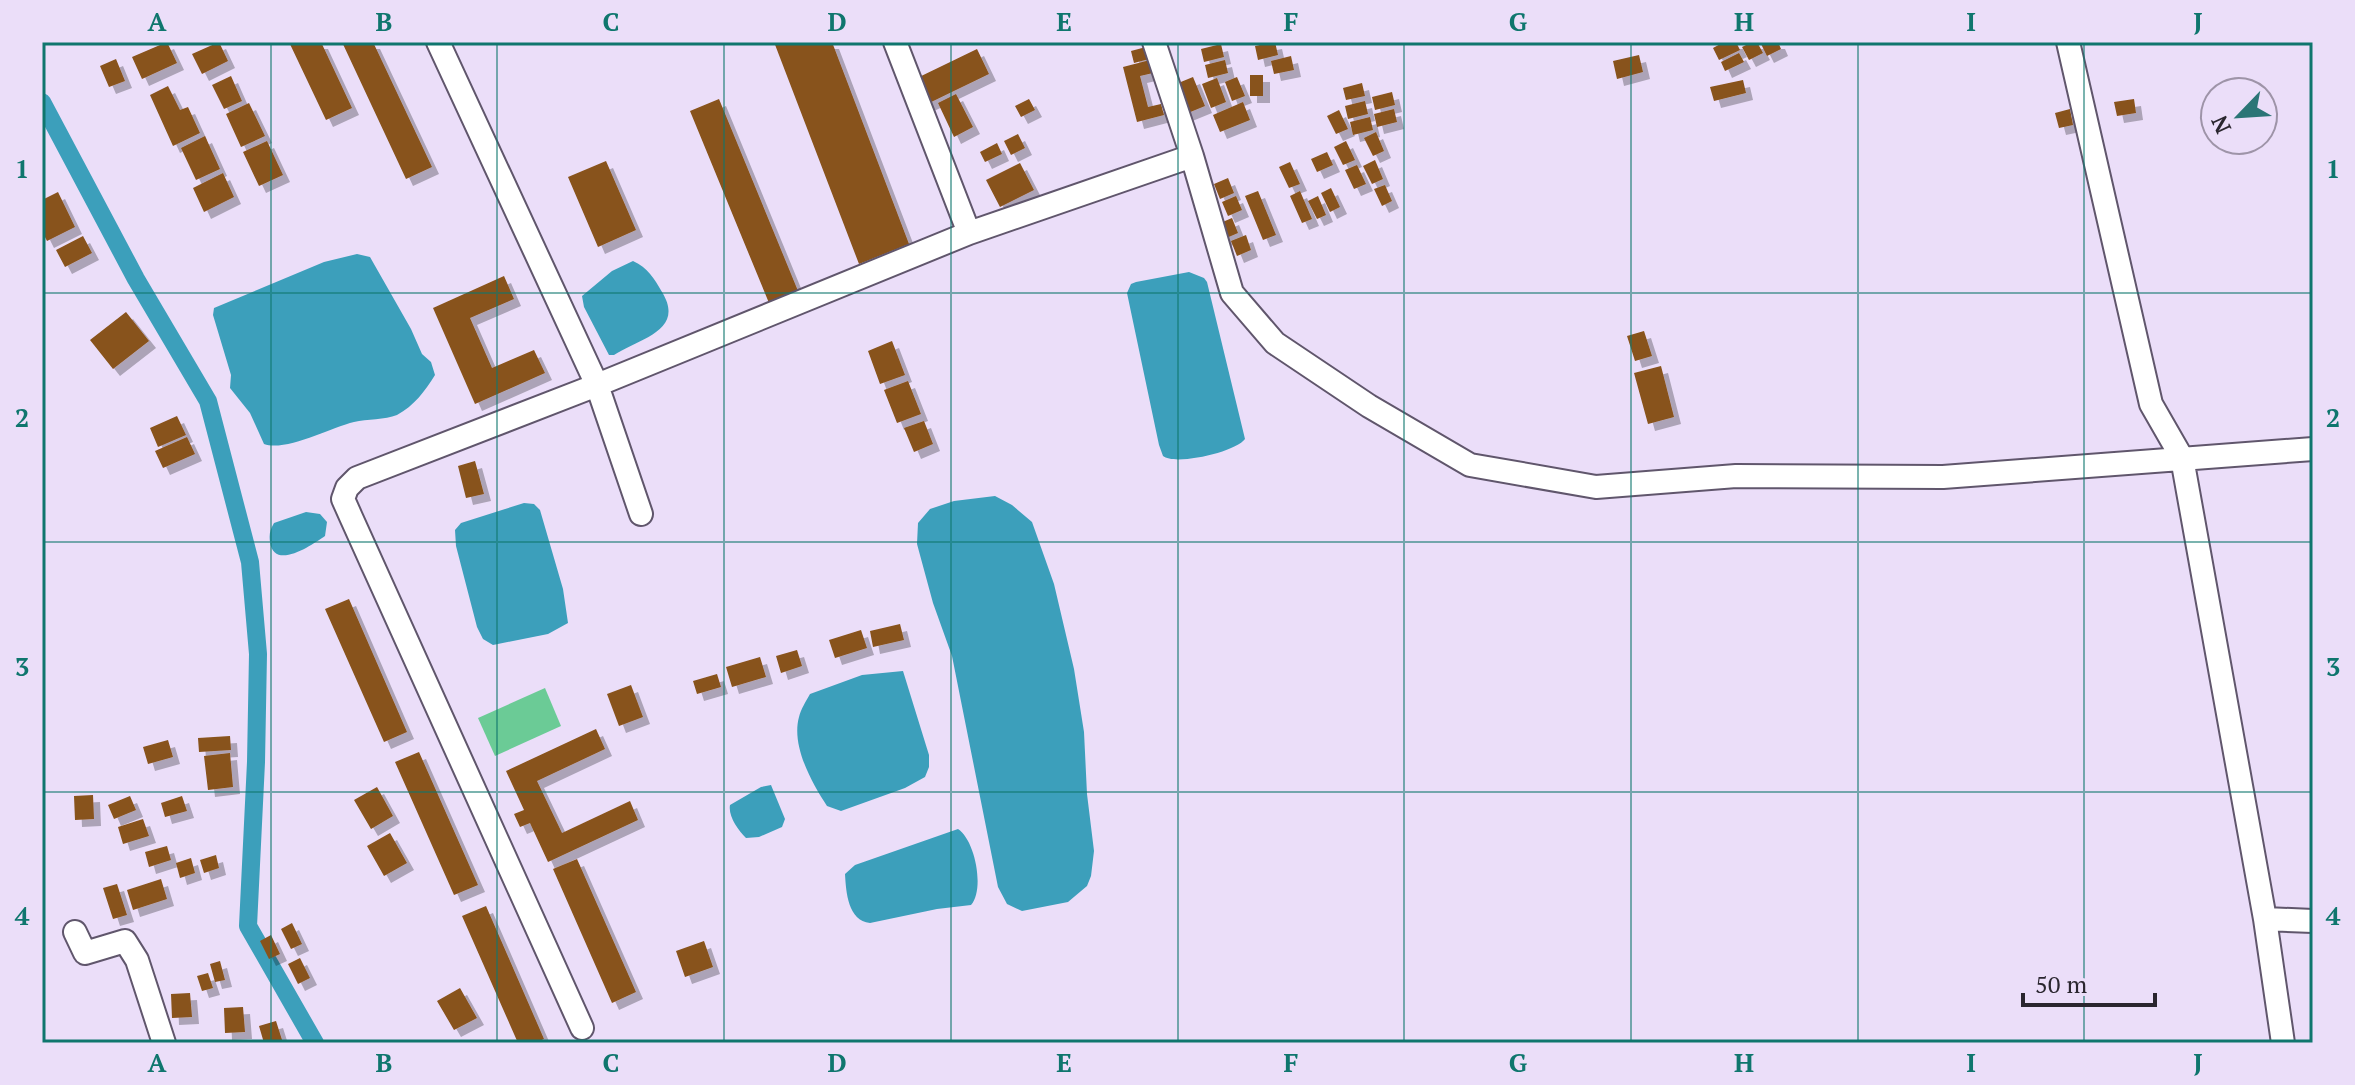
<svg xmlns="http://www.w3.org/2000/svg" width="2355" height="1085" viewBox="0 0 2355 1085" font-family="'PT Serif',serif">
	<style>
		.green { fill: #6bcb96 }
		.water { fill: #3c9fbb }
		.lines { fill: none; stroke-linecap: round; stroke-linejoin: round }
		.canal { stroke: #3c9fbb; stroke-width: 18 }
		.building { fill: #88521a; filter: url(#shadow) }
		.minor-casing { stroke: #60566c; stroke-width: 26 }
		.minor { stroke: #fff; stroke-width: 22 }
		.grid { fill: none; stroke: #0f766e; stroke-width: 2; stroke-opacity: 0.55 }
		.neatline { fill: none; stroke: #0f766e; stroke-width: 3 }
		.grid-label { font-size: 26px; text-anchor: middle; font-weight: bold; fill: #0f766e }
	</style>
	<defs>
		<filter id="shadow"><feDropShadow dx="7" dy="7" stdDeviation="0" flood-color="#0004"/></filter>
	</defs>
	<rect width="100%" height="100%" fill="#ebdef9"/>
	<!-- green -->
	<path class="green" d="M545,688L561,726L495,756L478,718Z"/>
	<!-- water -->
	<path class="water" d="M357,254L370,257L411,329L422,354L431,362L435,375C425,391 414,406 397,415C385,420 367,419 354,422C330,428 285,452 264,444L250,413L230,388L231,375L213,315L214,308L324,262Z
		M633,261C648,268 654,278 662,292C686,331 638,339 614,355H609L584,307L582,296L612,271Z
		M1189,272L1204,278L1207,282L1245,439C1236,452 1175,466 1163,456L1159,445L1127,293L1131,284L1136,282Z
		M995,496L1012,505L1032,522L1054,584L1074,669L1084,732L1087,794L1094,851L1091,876L1087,886L1068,902L1022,911L1007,904L998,887L952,656L933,603L917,544L918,523L930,509L954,501Z
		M524,503L534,504L540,510L563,589L568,623L548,634L493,645L483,639L477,627L456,546L455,530L461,523Z
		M306,512L320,514L327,522L325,536C312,545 274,571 270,542C269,534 270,530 274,523Z
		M903,671L929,755V767L925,777L905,788L841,811L827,806C812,783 791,746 799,717C801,709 806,701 810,694L862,675Z
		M771,785L785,819L782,827L759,837L746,838C738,830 728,816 730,805L761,787Z
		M958,829C975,840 985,889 971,905L937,909L870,923C848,921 846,892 845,874L855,865Z"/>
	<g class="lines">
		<!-- canal -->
		<path class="canal" d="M42,102L136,279L208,401L250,562L258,654L256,762L248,926L315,1043"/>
	</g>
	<!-- building -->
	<path class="building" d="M167,42L177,63L142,79L132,57Z
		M219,42L228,61L202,74L192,54Z
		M289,42H321L352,108L326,120Z
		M342,42H373L432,167L406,179Z
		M774,42H832L909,244L859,264Z
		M1275,42L1278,55L1258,60L1255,46Z
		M1724,42H1736L1740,50L1719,60L1713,48Z
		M1752,42H1757L1763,53L1749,60L1742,47Z
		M1760,42H1778L1781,49L1767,56Z
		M1221,44L1224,57L1204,62L1201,49Z
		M1146,47L1149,59L1134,63L1131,51Z
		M977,49L989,74L925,105L913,80Z
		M1739,53L1744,62L1725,71L1721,62Z
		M1639,55L1643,72L1617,79L1613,61Z
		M1291,56L1294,70L1274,74L1271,61Z
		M116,59L125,81L109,87L100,66Z
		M1150,60L1153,73L1140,76L1148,107L1161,104L1164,115L1137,122L1123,67Z
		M1225,60L1228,73L1208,78L1205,65Z
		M1250,75H1263V96H1250Z
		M231,76L242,101L224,109L212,85Z
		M1193,77L1205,106L1183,115L1171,86Z
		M1237,77L1245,96L1232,101L1225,82Z
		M1217,78L1226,102L1211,108L1202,84Z
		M1743,80L1746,93L1714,101L1710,87Z
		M1362,83L1365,96L1346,100L1343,88Z
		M168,86L180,110L188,107L200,133L173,146L150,95Z
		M1392,92L1395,105L1375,110L1372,97Z
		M956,94L973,127L954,137L938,103Z
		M719,99L798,291L769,303L690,111Z
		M1029,99L1035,110L1021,117L1015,106Z
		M2134,99L2136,113L2117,116L2114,102Z
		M1365,101L1368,114L1348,119L1345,106Z
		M1243,102L1250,120L1220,132L1213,115Z
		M249,103L265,136L241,147L226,114Z
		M1394,109L1397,122L1377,127L1374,114Z
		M2070,109L2073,125L2059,128L2055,113Z
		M1339,110L1348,129L1336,134L1327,116Z
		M1370,117L1373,130L1353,135L1350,122Z
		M1376,132L1384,151L1373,156L1364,138Z
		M1018,134L1025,148L1011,155L1004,141Z
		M205,136L220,169L196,180L181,148Z
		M267,141L283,175L259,186L243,152Z
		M1346,141L1355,160L1343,165L1334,147Z
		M997,143L1002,154L985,162L980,152Z
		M1327,152L1333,165L1317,172L1311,159Z
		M1375,160L1383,179L1372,184L1363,166Z
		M606,161L636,230L598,247L568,177Z
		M1290,162L1300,184L1289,188L1279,167Z
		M1020,163L1034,190L1000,207L986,180Z
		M1357,165L1366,184L1354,189L1345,170Z
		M223,173L234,197L204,212L193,188Z
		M1228,178L1234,193L1220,199L1214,184Z
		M1385,185L1392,201L1382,206L1374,189Z
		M1331,188L1340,207L1330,212L1321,193Z
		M1258,191L1276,235L1263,240L1245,196Z
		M1300,191L1312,219L1302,223L1290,196Z
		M58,192L75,227L47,241L42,231V200Z
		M1236,196L1242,210L1228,216L1222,202Z
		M1318,196L1326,215L1317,219L1308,201Z
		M1232,218L1238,233L1224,239L1218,224Z
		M1246,235L1251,250L1237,256L1231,241Z
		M83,236L92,253L65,267L56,250Z
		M504,276L514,299L470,318L492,368L534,350L545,373L475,404L433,308Z
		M126,312L149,341L113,369L90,340Z
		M1644,331L1652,356L1635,361L1627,336Z
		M892,341L905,375L880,384L868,351Z
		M1661,366L1674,417L1648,424L1634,373Z
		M908,381L921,414L897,423L884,390Z
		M177,416L186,435L158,447L150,428Z
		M924,421L933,444L914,452L904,428Z
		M187,437L195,454L163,468L155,451Z
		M475,461L484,494L466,498L458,466Z
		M349,599L407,732L384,742L325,609Z
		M900,624L904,640L873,647L870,631Z
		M861,630L867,648L835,658L829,640Z
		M797,650L802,666L781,673L776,656Z
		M760,657L766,677L732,687L726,667Z
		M717,674L721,687L697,694L693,681Z
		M631,685L643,717L619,726L607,694Z
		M596,729L605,749L537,781L562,833L630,801L638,820L548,862L530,823L520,827L514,814L524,810L506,771Z
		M230,736L231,750L199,752L198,738Z
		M168,740L173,757L148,764L143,747Z
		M419,752L478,885L454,895L395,762Z
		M230,753L233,787L208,790L204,756Z
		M377,787L393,816L371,829L354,800Z
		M93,795L94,819L75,820L74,796Z
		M130,796L136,810L114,819L108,805Z
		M182,796L187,811L165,817L161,803Z
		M143,819L149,836L123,844L118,827Z
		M390,833L407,863L384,876L367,846Z
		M167,846L171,860L149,867L145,852Z
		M216,855L219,868L204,873L200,860Z
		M191,858L195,873L180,878L176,863Z
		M577,859L636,992L612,1003L553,869Z
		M161,879L167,899L133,910L127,890Z
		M117,884L127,915L113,919L103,888Z
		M486,906L544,1039L535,1043H518L462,916Z
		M292,923L302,944L291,949L281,929Z
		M271,935L280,954L269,959L260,941Z
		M704,941L713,967L685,977L676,951Z
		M300,958L310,978L298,984L288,964Z
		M220,961L225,980L215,982L210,964Z
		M208,973L213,988L202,991L197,976Z
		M460,988L477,1018L454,1030L437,1001Z
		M190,993L192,1017L172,1018L171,994Z
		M243,1007L245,1032L225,1033L224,1008Z
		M276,1021L283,1043H264L259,1026Z"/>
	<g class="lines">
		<!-- minor casing -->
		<g class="minor-casing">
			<path id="minor" d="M438,42L597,385L641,514
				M895,42L969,233
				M1154,42L1192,156L1232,293L1275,343L1369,406L1470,465L1596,487L1736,476L1943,477L2313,449
				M2068,42L2151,404L2182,458L2265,919L2283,1043
				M2265,919L2313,921
				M75,932L85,953L125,941L137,960L164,1043
				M582,1028L351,517L343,499L347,488L357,478L597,385L969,233L1192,156"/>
		</g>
		<!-- minor -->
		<use href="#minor" class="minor"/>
	</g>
	<!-- grid -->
	<path class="grid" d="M271,42V1043M497,42V1043M724,42V1043M951,42V1043M1178,42V1043M1404,42V1043M1631,42V1043M1858,42V1043M2084,42V1043M42,293H2313M42,542H2313M42,792H2313"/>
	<!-- border -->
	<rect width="2355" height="1085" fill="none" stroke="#ebdef9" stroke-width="88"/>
	<!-- north arrow -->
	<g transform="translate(2239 116) rotate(245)"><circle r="38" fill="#ebdef9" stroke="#9e94a8" stroke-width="2"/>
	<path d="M0-6L14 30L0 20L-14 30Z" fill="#2b7576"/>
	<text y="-12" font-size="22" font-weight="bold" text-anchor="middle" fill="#2a262f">N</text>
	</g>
	<!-- scale -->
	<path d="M2023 993v12h132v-12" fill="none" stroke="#2a262f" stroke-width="4"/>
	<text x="2035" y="993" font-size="24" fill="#2a262f" stroke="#ebdef9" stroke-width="6" paint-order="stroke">50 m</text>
	<rect x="44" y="44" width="2267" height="997" class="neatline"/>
	<g class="grid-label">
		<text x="157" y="31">A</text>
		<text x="384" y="31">B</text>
		<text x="611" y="31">C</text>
		<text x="837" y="31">D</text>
		<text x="1064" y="31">E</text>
		<text x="1291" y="31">F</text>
		<text x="1518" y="31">G</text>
		<text x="1744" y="31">H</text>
		<text x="1971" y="31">I</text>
		<text x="2198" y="31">J</text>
		<text x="22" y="178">1</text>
		<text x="2333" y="178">1</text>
		<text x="22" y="427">2</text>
		<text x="2333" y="427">2</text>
		<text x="22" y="676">3</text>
		<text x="2333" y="676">3</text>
		<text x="22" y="925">4</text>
		<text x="2333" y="925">4</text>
		<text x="157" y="1072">A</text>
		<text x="384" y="1072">B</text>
		<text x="611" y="1072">C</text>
		<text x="837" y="1072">D</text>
		<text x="1064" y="1072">E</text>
		<text x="1291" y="1072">F</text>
		<text x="1518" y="1072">G</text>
		<text x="1744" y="1072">H</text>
		<text x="1971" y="1072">I</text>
		<text x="2198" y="1072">J</text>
	</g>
</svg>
